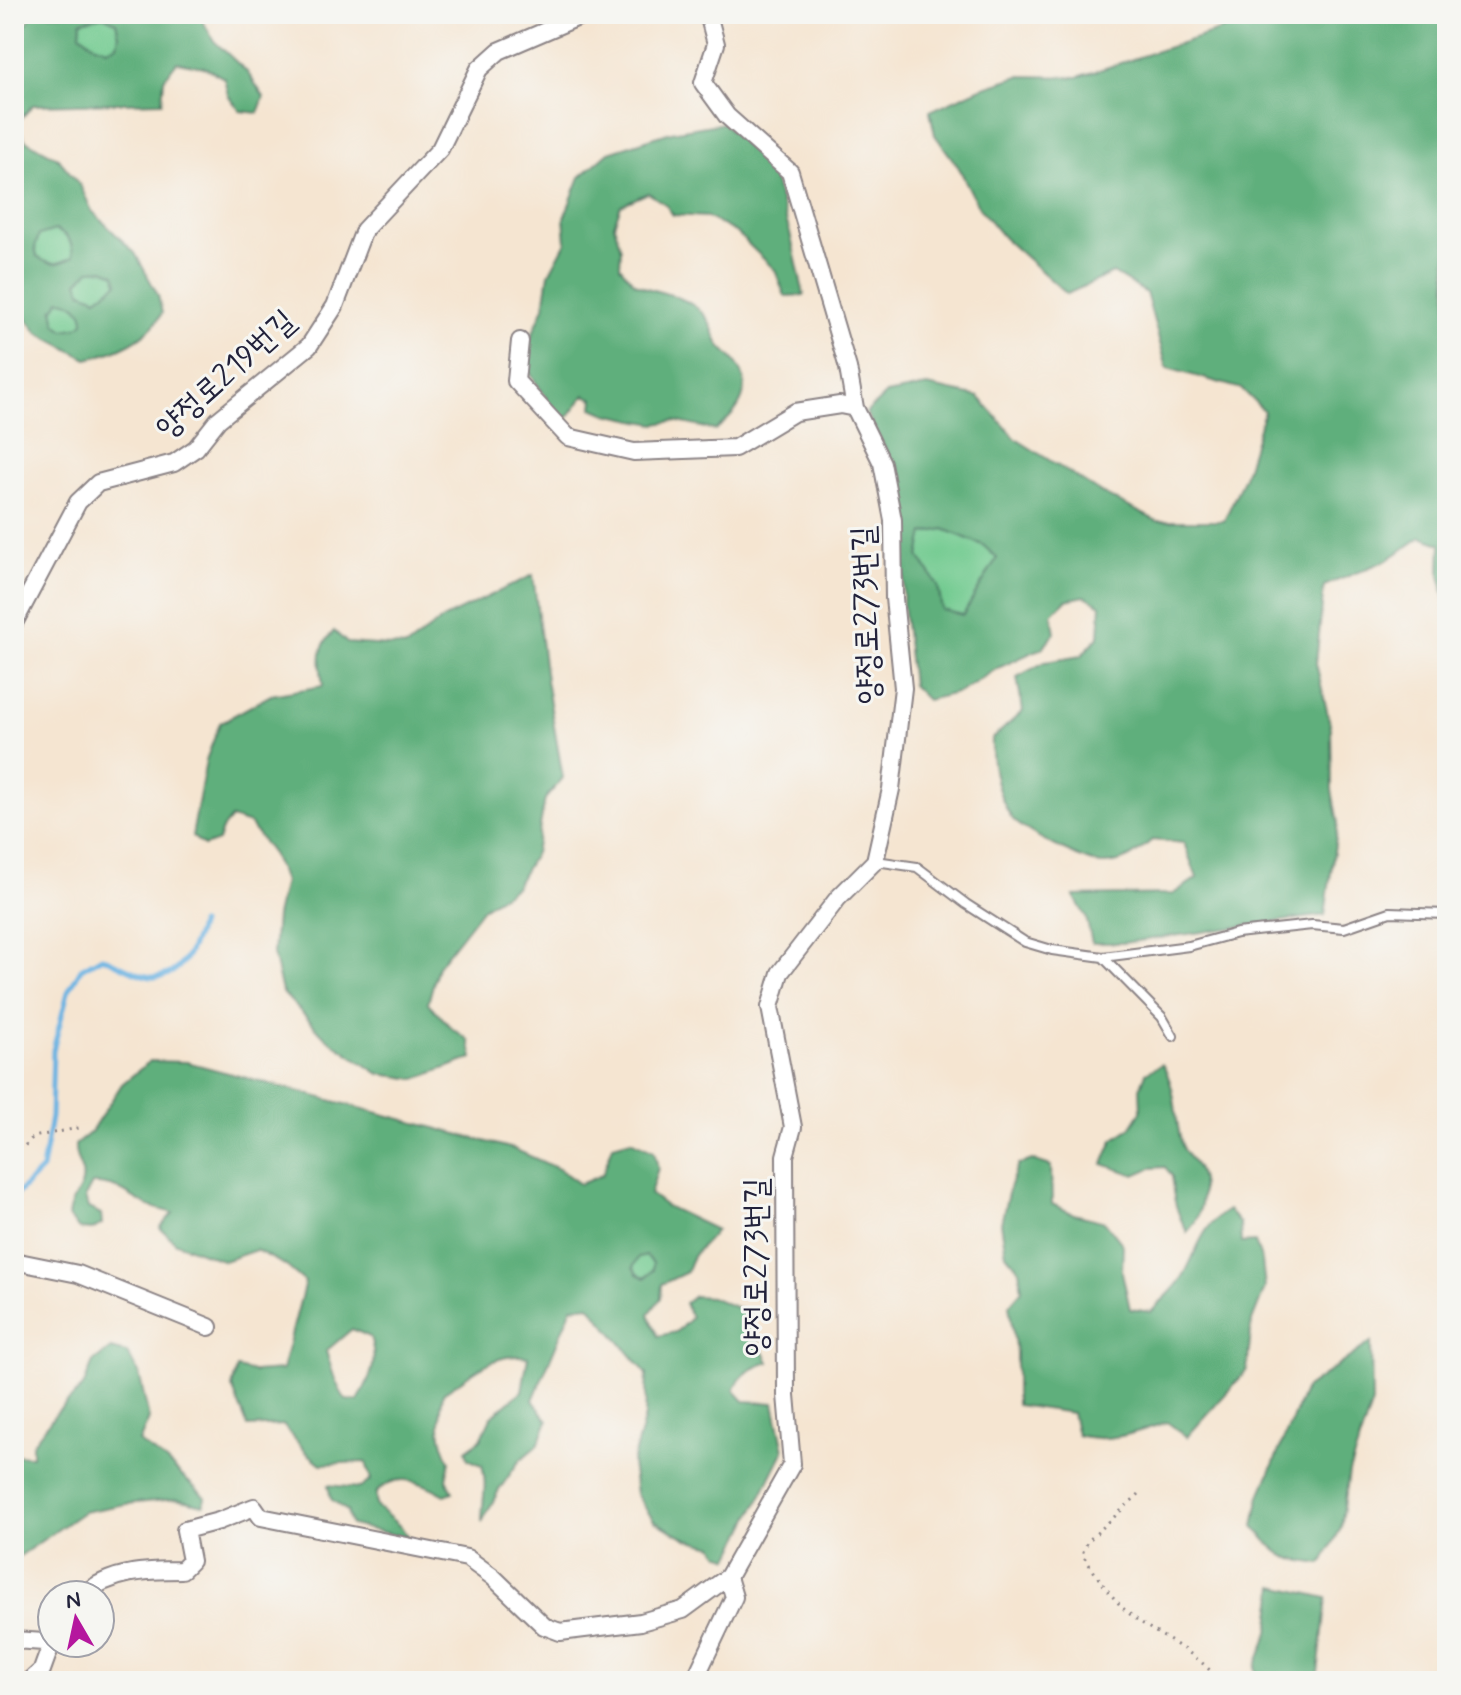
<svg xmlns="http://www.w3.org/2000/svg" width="1461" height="1695" viewBox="0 0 1461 1695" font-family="Mynerve,'Poor Story',sans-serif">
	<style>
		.green { fill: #73cb91; stroke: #4a7666; stroke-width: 2 }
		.forest { fill: #5eaf7b; stroke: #40685b; stroke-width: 2; fill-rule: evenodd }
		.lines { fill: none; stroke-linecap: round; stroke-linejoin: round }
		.stream { stroke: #6bb3e2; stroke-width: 5 }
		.service-casing { stroke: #8c8486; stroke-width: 12 }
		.minor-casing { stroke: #8c8486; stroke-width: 20 }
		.path { stroke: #8c8486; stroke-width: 3; stroke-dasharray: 2 6; stroke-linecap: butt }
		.service { stroke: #fff; stroke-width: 8 }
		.minor { stroke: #fff; stroke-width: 16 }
		.labels { text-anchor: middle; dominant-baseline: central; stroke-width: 6; stroke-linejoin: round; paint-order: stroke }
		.street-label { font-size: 32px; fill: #22223b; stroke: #f6f6f2 }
	</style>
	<rect width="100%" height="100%" fill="#f6f6f2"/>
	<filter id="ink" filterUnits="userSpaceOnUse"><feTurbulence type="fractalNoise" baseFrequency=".0125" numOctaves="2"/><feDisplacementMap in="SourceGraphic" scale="16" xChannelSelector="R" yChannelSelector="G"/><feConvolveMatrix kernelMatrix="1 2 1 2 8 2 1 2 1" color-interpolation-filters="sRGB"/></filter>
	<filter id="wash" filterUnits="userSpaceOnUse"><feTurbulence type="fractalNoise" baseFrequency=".006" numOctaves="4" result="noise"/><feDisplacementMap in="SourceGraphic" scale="32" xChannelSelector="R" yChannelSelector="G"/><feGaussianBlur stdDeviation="1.8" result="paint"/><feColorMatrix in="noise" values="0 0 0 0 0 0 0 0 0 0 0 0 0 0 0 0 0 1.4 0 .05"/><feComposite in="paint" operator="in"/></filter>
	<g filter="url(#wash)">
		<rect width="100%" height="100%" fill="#f5e5d1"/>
		<!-- green -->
		<path class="green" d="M103,16L116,22L119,35L117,45L107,49L95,45L80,34L81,21Z
			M55,230C69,235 73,244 73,258C58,265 51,266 37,257L35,247L39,235Z
			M104,269L115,274L118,283L97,298L82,292L78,282L90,270Z
			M60,300C73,301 85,310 84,323L76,328L64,330L56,323L53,310Z
			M944,529L983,545L997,558L963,616L942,610L938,586L919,556L923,534Z
			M647,1256L653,1263V1270L645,1278L637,1274L633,1267L638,1258Z"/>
		<!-- forest -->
		<path class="forest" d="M33,14H199L214,41L247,72L264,97L258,113L240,111L228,95L224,78L204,67L177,62L164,79L162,102L33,105L17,123L25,140L58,158L80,185L92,211L135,253L158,295L162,313C149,339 114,353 87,359L38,333L14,303V31L25,26ZM103,16L116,22L119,35L117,45L107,49L95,45L80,34L81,21ZM55,230C69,235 73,243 73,257C58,265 51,266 37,257L35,247L39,235ZM104,269L115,274L118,283L97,298L82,292L78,282L90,270ZM60,300C73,300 85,310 84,323L76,328L64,330L56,324L53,310Z
			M1270,14H1447V607L1440,575L1441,544L1421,537L1387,560L1324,586L1316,663L1331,728L1332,790L1338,823L1325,915L1123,943H1092L1086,917L1074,896L1173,894L1197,878L1184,843L1152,840C1137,853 1126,864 1104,864C1089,865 1020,830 1011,817C997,793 991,767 992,739L1023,711L1017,677L1045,662L1081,656L1099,636L1101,605L1085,596L1066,600L1052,614L1055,633L1042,648L998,668L960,692L927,700L912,685L903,605L905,522L888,454L866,413L886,394L927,386L979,397L1016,439L1101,493L1157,521H1224L1244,477L1264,411L1242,389L1167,368L1146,293L1113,273L1067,294L1004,238L979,208L959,168L935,135L930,111L981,88L1019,76L1078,77ZM944,529L983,545L997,558L963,615L942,610L938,586L919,556L924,533Z
			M723,123L772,172L790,233L804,295L785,296L775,270L737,233L707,217L673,215L665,204L648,193L621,205L614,225L621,249L620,266C625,272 631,281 637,284C654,293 675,292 694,306C710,317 710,325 717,341C720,348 728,353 733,359C757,386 740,412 715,430L674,421L656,424L639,421L607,414L593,408L594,399L585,395L567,418L557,414L530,373V340L544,307L549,274L566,242L564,218L580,177L609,152L671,132Z
			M533,575L546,680L563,778L545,799L535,853L515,887L484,907L438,966L428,1003L453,1029L469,1040L473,1058L416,1079L379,1074L326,1038L282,992L273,954L276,916L284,881L272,854L250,824L231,818L222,829L218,841L204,846L192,836L206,760L220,723L271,695L323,686C320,663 316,649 334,631L347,643L406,647L444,618Z
			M150,1061L187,1062L514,1149L559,1169L580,1184L602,1175L613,1145L631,1140L654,1151L658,1168L650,1194L666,1206L716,1230C703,1248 692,1250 687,1272L662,1284L661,1298L649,1314L658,1336L676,1332L691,1318L685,1303L694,1296L711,1297L742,1310L769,1362C752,1368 741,1373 734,1390L744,1401L774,1403L784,1450L730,1558L720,1554L714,1546L687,1539L654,1521L636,1494L632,1463L645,1416L647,1374L589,1305L572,1307L533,1400L548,1421L538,1445L520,1460L499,1490L482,1522C482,1502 488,1484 482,1465L468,1459L466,1450L481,1439L491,1417L522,1391L528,1357C496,1350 468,1377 443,1393C439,1418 437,1438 450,1461L446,1479L453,1492L445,1495C423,1482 396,1470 376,1493V1506L402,1528L408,1538L351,1525L347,1511L331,1499L328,1485L360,1488L371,1480L366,1462L321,1464L306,1452L283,1425L248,1427L232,1387L237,1368L254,1372L282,1370L305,1282L285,1265L256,1250L224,1261L176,1243L160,1228L173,1213C163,1210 150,1208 141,1202C124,1192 113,1183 92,1184L85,1197L88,1208L101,1214L102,1224L92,1230L79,1229L68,1217C70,1197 79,1196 82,1182C85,1167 74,1163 75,1145L91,1132L122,1084ZM646,1256L653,1263V1270L645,1278L637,1274L633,1267L638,1258ZM352,1329L370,1337C379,1364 370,1377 358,1401L346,1400C336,1386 331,1368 326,1351Z
			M1162,1064C1179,1092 1173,1119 1183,1148C1186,1155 1193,1161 1197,1168C1206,1188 1203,1217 1187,1232C1177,1213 1172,1197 1172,1176L1165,1167L1151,1168L1135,1175L1103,1164L1113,1140L1130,1128L1141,1111L1140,1088L1146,1073Z
			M1032,1160L1051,1166L1052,1204L1074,1214L1105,1222L1123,1245L1122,1272L1130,1309L1151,1312C1162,1300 1178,1287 1185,1273C1198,1249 1202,1225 1228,1210L1240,1224L1241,1243L1255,1242L1262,1261L1265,1288L1252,1321L1247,1370L1187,1437L1167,1422C1137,1432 1109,1444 1077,1435L1072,1413L1016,1405V1353L1009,1305L1022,1290L1019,1269L1006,1254L1001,1223L1010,1185L1018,1165Z
			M1371,1342L1372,1403L1349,1472L1341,1528L1322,1564C1281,1559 1280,1557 1254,1526L1259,1498L1305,1389Z
			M111,1349L127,1353L139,1373L149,1419L139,1442L166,1461L205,1497L204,1505L176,1499L126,1504L83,1512L14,1560V1455L32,1456V1444L58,1411L83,1387L93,1362Z
			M1275,1586L1327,1598L1317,1681H1259L1255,1668L1269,1632Z"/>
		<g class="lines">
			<!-- stream -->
			<path class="stream" d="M14,1197L42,1169L51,1117L53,1050L68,992L81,969L102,957C114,962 142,978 154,977C183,977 193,946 200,924"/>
		</g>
	</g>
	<g filter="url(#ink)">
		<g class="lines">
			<!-- service casing -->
			<g class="service-casing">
				<path id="service" d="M876,861L917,867L966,904L1025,942L1052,950L1103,957L1189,946L1237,933L1312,925L1344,928L1390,912L1447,914
					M1103,957L1162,1017L1173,1036"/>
			</g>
			<!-- minor casing -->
			<g class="minor-casing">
				<path id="minor" d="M520,341L516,381L568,437L634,452L735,448L795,412L840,405L855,408
					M14,623L78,502L98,483L174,463L196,448L218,420L309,346L335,306L364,230L440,149L479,69L499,51L585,14
					M14,1261L78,1274L209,1327
					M83,1595C111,1571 146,1570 182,1570L191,1561L185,1530L219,1521L254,1507L261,1517L467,1558L493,1577L544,1626L560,1632L641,1622L683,1610L728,1577
					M14,1640L44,1642L50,1648L42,1670L30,1681
					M694,1681L734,1597L728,1577L792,1464L786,1395L785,1156L793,1127L770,1007L780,973L838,898L875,861L891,789L903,688L894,598L893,520L882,463L855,408L848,368L790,172L727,116L703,83L716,44L708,14"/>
			</g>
			<!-- path -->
			<path class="path" d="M14,1157L33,1137L83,1127
				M1139,1494L1088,1541L1082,1554C1095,1573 1108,1593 1124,1609C1153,1636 1195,1648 1219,1681"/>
			<!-- service -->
			<use href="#service" class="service"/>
			<!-- minor -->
			<use href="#minor" class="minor"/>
		</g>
	</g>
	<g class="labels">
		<!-- street labels -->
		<g class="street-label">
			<text transform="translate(226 375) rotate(-42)">양정로219번길</text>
			<text transform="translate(867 615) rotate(-92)">양정로273번길</text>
			<text transform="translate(757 1267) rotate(-90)">양정로273번길</text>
		</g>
	</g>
	<!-- margin -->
	<rect width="1461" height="1695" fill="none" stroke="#f6f6f2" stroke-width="48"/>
	<!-- north arrow -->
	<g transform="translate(76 1619) rotate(351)"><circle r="38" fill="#f6f6f2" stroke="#a1a1a9" stroke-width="2"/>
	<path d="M0-6L14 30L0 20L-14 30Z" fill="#b5179e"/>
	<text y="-12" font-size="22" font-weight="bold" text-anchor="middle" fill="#22223b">N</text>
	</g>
</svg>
